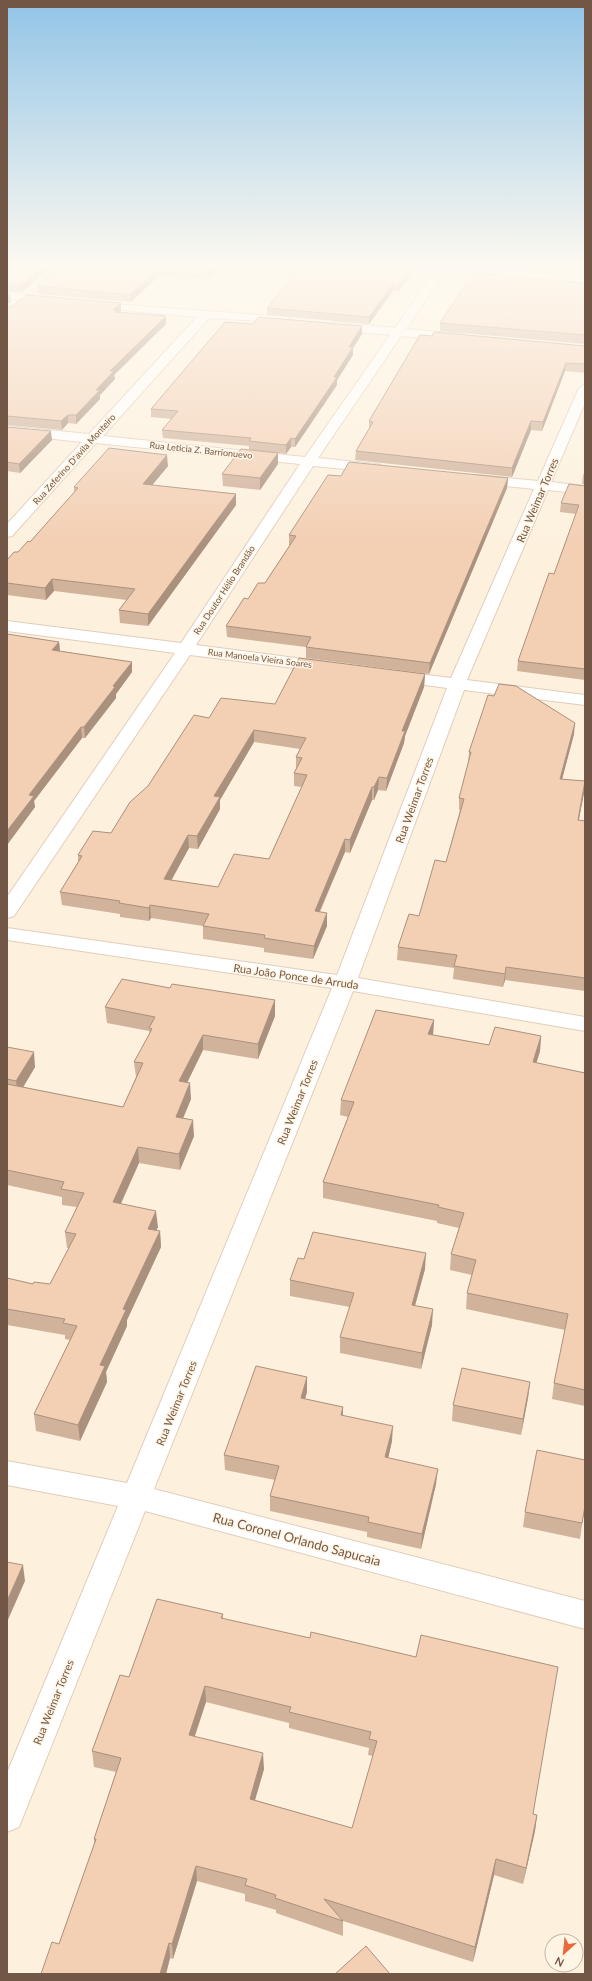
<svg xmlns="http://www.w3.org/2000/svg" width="592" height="1981" viewBox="0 0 592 1981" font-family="Lato,sans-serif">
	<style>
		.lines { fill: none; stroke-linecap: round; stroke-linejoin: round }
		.minor-casing { stroke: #e1cdba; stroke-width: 2 }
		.minor { fill: #fff; fill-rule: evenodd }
		.wall { fill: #d1b29b; fill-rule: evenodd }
		.shaded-wall { fill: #aa917e }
		.building { fill: #f3cfb4; stroke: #aa917e; fill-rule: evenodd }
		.labels { text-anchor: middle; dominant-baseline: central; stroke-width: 3; stroke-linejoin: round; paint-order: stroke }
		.far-street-label { font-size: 9px; fill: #735746; stroke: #fff5e4 }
		.street-label { font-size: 11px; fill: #735746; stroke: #fff5e4 }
		.near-street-label { font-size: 13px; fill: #735746; stroke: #fff5e4 }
	</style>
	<rect width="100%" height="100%" fill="#fdf1de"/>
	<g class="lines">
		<!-- minor casing -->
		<g class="minor-casing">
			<path id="minor" d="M419,267H470L585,277V283L445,272L406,329L462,334L468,338L462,342L401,336L318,458L376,464L381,465L383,468L381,471L376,472L313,466L196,645L326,662L332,663L335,667L332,671L326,672L190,655L14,916L7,918V897L175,653L7,631V621L181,643L300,464L96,443L12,536L7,537V524L82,442L7,434V426L89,434L197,317L90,307L86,306L84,304L86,302L287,317L291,319L293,321L291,323L209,318L103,436L305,457L390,335L333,330L327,326L333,322L395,328L435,271L424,270Z
				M7,293L52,297L58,300L52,303L7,299Z
				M585,384V403L551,482L585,486V494L548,490L467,680L585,695V705L464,690L358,978L585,1017V1031L353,991L154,1489L585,1601V1629L145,1511L19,1827L7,1832V1773L118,1506L7,1485V1461L127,1483L332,988L7,940V928L337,975L447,688L396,681L390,680L387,676L390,672L396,671L451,678L534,489L478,483L473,482L471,479L473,476L478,475L538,481L579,388Z"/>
		</g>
		<!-- minor -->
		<use href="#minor" class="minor"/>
	</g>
	<!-- wall -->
	<path class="wall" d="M7,267H51L22,292H7Z
		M59,267H221L209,279L159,276L131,302L38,294L37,286Z
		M301,267H416L399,291H393L369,324L267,315V308Z
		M585,283V344L440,331V323Z
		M7,308L121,311L120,312L166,324L114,375L115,379L100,395V399L76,424L68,423L62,430L7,425Z
		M362,334L353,348V355L337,380V385L295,447H291L286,454L249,450V446L163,438L162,430L172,419L151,417V409Z
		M585,346V373L565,371L542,431L531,430L512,477L355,460L356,451L369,429V421Z
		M7,427L52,440L20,473L7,471Z
		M278,453V464L260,490L223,486L222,474Z
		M168,466L152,485L236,494V505L148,626L120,623L119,610L127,600L54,591L46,600L7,595V560L18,552L30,542L74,492V487Z
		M585,471V485L582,484L583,475Z
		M341,476L508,478L507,488L429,674L306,658V647L227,637L226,626L248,599L265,583L290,545H289V535Z
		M585,486V680L517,671L518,661L554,574L576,514L560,512L561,503Z
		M59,642L60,651L132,662V672L116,694V698L85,738H82L34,801L35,807L7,845Z
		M425,674L424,687L405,736L404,743L386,791L378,790L374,800H372L350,853L345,852L320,912L327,913V926L313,959L264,952V948L203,939V926L151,918L149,921L120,917V914L62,905L60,892L78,862V855L111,833L148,786L209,718ZM254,742L300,749L296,757V769L294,773V786L302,787L269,859L218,887L171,880L189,848L198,849L220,809V800Z
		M574,734L562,779L584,793L579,820L585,821V991L505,980L503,987L453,979L454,968L397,960L398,947L419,916L446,862L460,810H459V798L468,764L469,752Z
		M105,1007L275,1016L258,1059L203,1050L187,1083L191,1099L183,1118L194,1136L180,1170L139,1163L121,1204L158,1227L156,1230L160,1231L161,1247L127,1320V1326L106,1372L107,1382L80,1441L36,1431L34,1414L70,1340L65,1339V1335L7,1325V1278L33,1284H50L69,1248H67L65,1232L77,1207L62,1205V1197L7,1185V1047L35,1067L23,1087L123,1107L136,1077L134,1062L150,1034L149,1031L107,1023Z
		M434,1020L433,1035L489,1045L541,1036L540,1051L536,1063L585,1073V1406L552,1399L554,1383L565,1330L466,1309L467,1293L472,1275L450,1270L451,1254L459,1228L437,1223V1221L323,1198V1182L348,1117L340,1115L341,1100Z
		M304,1259L425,1269L415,1306L432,1325L421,1369L340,1353V1337L350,1307L290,1296V1280Z
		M307,1377V1392L305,1399L343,1407V1416L392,1441L388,1458L436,1484L421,1549L367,1537V1532L270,1511V1496L275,1480L225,1470L224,1455Z
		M530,1382L528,1398L521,1435L452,1421L453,1405Z
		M585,1506L580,1539L523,1527L525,1512Z
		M223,1614V1618L534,1814L537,1815L535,1831L523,1884L494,1875L473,1962L343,1921V1936L276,1913V1910L245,1901V1894L197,1881L173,1959L170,1958L166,1974H41L59,1944L94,1845V1839L116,1772L94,1767L92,1751L129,1677ZM206,1702L289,1723V1728L369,1748L368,1755L373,1756L352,1828L255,1800L264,1769L194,1737Z"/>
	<!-- shaded-wall -->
	<path class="shaded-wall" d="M42,267H51L22,292L21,285Z
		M213,267H221L209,279V272Z
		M412,267H416L399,291V285Z
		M159,268V276L131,302L130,295Z
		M393,284V291L369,324V317Z
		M10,293L11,301L7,305V296Z
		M121,303V311L116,316L113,310Z
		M166,316V324L114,375L115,379L100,395V399L76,424V415L110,371Z
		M362,326V334L353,348V355L337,380V385L295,447V439L349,347Z
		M566,363L565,371L542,431L543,422Z
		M68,415V423L62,430L61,421Z
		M531,421V430L512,477V468Z
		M51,431L52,440L20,473L19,464Z
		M291,438V447L286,454V445Z
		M278,453V464L260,490V478Z
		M167,455L168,466L144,495L143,484Z
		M508,478L507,488L429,674L430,663Z
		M236,494V505L148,626V614Z
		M52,579L54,591L46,600L45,588Z
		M59,642L60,652L52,650Z
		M132,662V672L116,694V698L85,738L84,727L113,686Z
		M425,674L424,687L405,736L404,743L386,791L387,778L402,731Z
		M575,723L574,734L559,791L560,779Z
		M81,727L82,738L34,801L35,807L7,845V831L29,795Z
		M254,730V742L220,800V809L198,849L197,836L214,796Z
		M379,777L378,790L374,800V787Z
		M585,781L584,793L576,833L578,820Z
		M372,787V800L350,853V840Z
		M188,835L189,848L165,892L164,879Z
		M345,839V852L314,924L315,911Z
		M150,905L151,918L149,921V908Z
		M327,913V926L313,959L314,946Z
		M506,967L505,980L503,987L505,974Z
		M275,1000V1016L258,1059V1044Z
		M434,1020L433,1035L428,1034Z
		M203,1035V1050L180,1097L179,1081Z
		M541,1036L540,1051L532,1078L533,1062Z
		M34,1052L35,1067L18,1096L16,1081Z
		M190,1083L191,1099L177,1133L176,1117Z
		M193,1120L194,1136L180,1170L179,1154Z
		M138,1147L139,1163L114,1218L113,1202Z
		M156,1211L158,1227L149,1245L148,1229Z
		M160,1231L161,1247L127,1320V1326L106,1372L107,1382L80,1441L78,1425L100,1365L123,1309Z
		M426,1253L425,1269L411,1320L412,1305Z
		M433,1309L432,1325L421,1369L422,1353Z
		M307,1377V1392L301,1413V1398Z
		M530,1382L528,1398L521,1435L523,1419Z
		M343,1407V1422L341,1415Z
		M393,1426L392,1441L385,1472V1457Z
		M438,1469L436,1484L421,1549L422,1534Z
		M23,1565L25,1581L7,1622V1601Z
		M205,1686L206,1702L190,1751L189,1735Z
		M263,1753L264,1769L251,1814L250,1799Z
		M537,1815L535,1831L523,1884L526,1868Z
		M496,1859L494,1875L473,1962L475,1947Z
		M196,1866L197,1881L173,1959L172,1944Z
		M169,1943L170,1958L166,1974H160Z"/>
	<!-- building -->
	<path class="building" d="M7,267H42L21,285L7,284Z
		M59,267H213L209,272L159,268L130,295L37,286Z
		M301,267H412L399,285L393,284L369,317L267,308Z
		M473,273L585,283V335L440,323Z
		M27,295L121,303L113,310H116L115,312L166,316L110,371H114L96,390H100L76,415H68L61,421L7,416V308L11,307Z
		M259,317L362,326L349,347H353L334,377H337L295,439L291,438L286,445L249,441L251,438L162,430L178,411L151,409L225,322L253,324Z
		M434,332L585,346V364L566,363L543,422L531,421L512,468L356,451L373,422L369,421L420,335L432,336Z
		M7,427L51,431L19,464L7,462Z
		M109,448L167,455L143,484L236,494L148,614L119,610L135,589L52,579L45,588L7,583V560L14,552H18L28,541L30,542L78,488L74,487Z
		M241,449L278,453L260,478L222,474Z
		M349,462L508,478L430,663L306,647L311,637L226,626L244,598L248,599L258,583H265L296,536L289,535L328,475L341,476Z
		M569,484L585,486V669L518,661L549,573L554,574L579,505L561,503Z
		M7,634L59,642L52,650L132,662L113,686L115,687L84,727H81L29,795L34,796L7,831Z
		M299,658L425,674L402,731H405L387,778L379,777L374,787H372L350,840L345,839L315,911L327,913L314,946L264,938L265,935L203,926L209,914L150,905L149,908L119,903L120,901L60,892L82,856L78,855L93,831L111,833L130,802L148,786L194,715L209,718L221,698L275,704ZM254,730L306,738L296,757L302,758L294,773L307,775L269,859L234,854L218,887L164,879L188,835L197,836L220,797L214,796Z
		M499,684L516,686L575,723L560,779L585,781L578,820L585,821V978L506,967L505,974L454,966L457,955L398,947L409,914L419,916L435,860L446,862L464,799L459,798L471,752H469L488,695L494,696Z
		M122,979L170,988L172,984L275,1000L258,1044L203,1035L179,1081L190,1083L176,1117L193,1120L179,1154L138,1147L113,1202L156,1211L148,1229L160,1231L123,1309L126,1310L100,1365L105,1366L78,1425L34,1414L77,1326L63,1323L65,1319L7,1309V1278L33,1284L34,1282L50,1284L76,1234L65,1232L84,1193L61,1189L64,1182L7,1170V1084L123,1107L143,1063L134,1062L152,1029L149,1028L155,1017L105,1007Z
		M376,1010L434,1020L428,1034L489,1045L495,1027L541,1036L533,1062L585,1073V1390L554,1383L568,1314L467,1293L476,1260L451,1254L464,1213L438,1207L439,1205L323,1182L354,1102L341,1100Z
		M7,1047L34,1052L16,1081L7,1079Z
		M313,1232L426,1253L412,1305L433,1309L422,1353L340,1337L354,1293L290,1280L298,1258L304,1259Z
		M256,1366L307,1377L301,1398L343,1407L341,1415L393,1426L385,1457L438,1469L422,1534L368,1522L369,1517L270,1496L279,1466L224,1455Z
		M462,1368L530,1382L523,1419L453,1405Z
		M537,1450L585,1460V1506L582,1523L525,1512Z
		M7,1562L23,1565L7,1601Z
		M157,1599L223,1614L221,1618L310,1638L311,1632L416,1657L421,1635L558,1667L533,1814L537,1815L526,1868L496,1859L475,1947L324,1899L343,1921L275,1898L276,1895L245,1885L247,1879L196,1866L172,1944L169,1943L160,1974H41L52,1942L59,1944L96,1839H94L121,1758L92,1751L120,1675L129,1677ZM205,1686L291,1707L289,1712L371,1732L369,1739L377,1741L352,1828L250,1799L263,1753L189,1735Z
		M366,1946L390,1974H335Z"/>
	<!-- sky -->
	<linearGradient id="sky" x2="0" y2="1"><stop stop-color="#92c5e7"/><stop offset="0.49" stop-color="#fef9f0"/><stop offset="1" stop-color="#fef9f0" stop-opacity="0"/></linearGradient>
	<rect width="592" height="545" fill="url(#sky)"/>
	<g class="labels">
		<!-- far-street labels -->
		<g class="far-street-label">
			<text transform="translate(201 450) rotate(6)">Rua Leticia Z. Barrionuevo</text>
			<text transform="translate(74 459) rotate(-48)">Rua Zeferino D'avila Monteiro</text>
			<text transform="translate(224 590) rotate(-57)">Rua Doutor Hélio Brandão</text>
			<text transform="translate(260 658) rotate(7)">Rua Manoela Vieira Soares</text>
		</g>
		<!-- street labels -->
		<g class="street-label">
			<text transform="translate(537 500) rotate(-67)">Rua Weimar Torres</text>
			<text transform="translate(414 800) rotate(-70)">Rua Weimar Torres</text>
			<text transform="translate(296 976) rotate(8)">Rua João Ponce de Arruda</text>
			<text transform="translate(297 1102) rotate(-68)">Rua Weimar Torres</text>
			<text transform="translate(176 1403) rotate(-68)">Rua Weimar Torres</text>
			<text transform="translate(53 1702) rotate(-68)">Rua Weimar Torres</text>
		</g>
		<!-- near-street labels -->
		<g class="near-street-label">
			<text transform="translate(297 1539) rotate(15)">Rua Coronel Orlando Sapucaia</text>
		</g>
	</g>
	<!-- border -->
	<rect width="592" height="1981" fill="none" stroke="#735746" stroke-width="16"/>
	<!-- north arrow -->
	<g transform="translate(564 1953) rotate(207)"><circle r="19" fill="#fff5e4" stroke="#c7b6a5"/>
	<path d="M0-3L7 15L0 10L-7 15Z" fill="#ec683d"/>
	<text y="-6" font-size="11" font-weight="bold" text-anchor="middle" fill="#735746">N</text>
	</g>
</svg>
